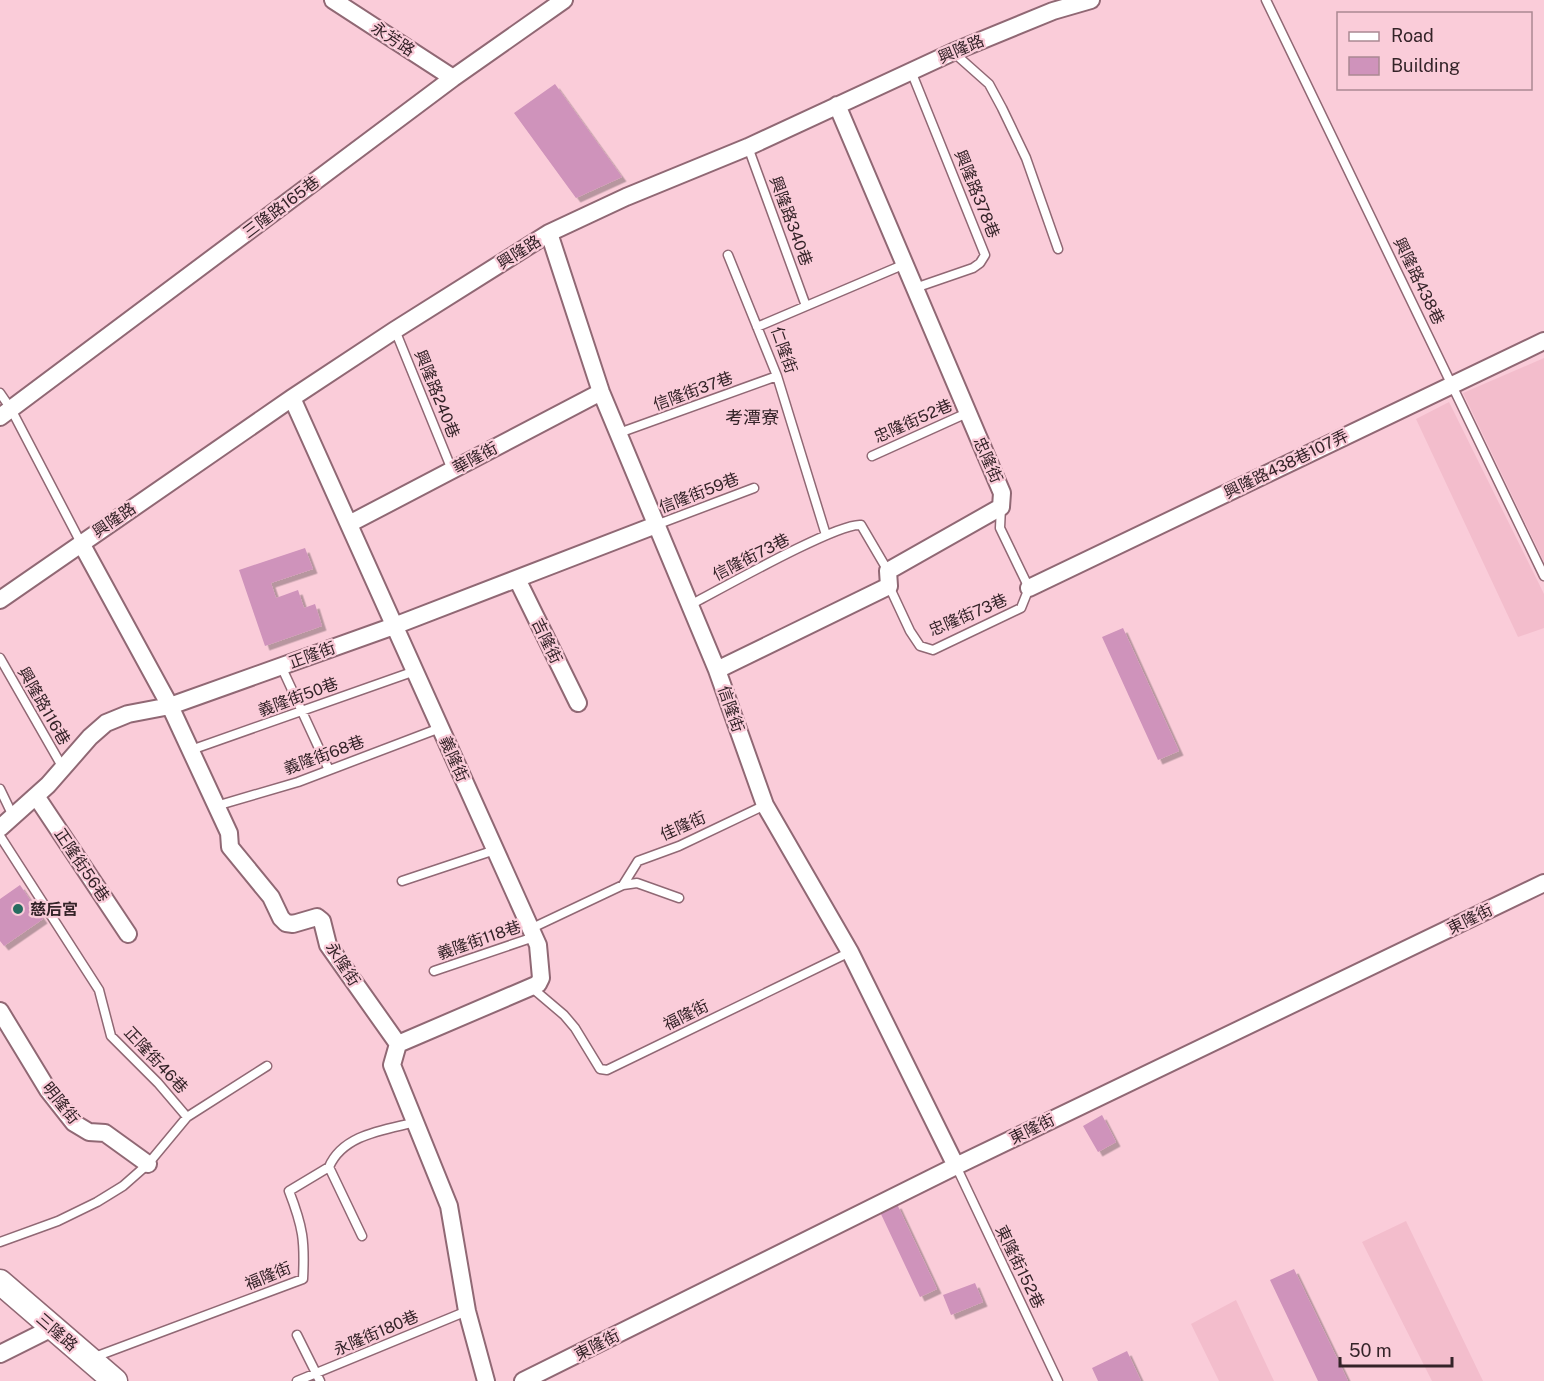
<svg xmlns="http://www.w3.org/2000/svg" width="1544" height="1381" viewBox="0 0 1544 1381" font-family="'Public Sans','Noto Sans TC',sans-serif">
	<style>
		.built { fill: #f3bdcc }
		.building { fill: #cf93bb; filter: url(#shadow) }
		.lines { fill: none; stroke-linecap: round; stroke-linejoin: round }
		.lane-casing { stroke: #906874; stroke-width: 11 }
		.street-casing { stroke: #906874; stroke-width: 20 }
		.secondary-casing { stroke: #906874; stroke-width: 27 }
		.lane { stroke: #fff; stroke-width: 8 }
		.street { stroke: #fff; stroke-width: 16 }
		.secondary { stroke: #fff; stroke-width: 24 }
		.poi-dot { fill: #266c60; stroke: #faccd9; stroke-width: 2 }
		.labels { text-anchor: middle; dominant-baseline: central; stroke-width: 4.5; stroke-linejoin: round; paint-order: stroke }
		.street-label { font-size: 16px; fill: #342328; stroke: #faccd9 }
		.poi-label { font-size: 16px; font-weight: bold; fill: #342328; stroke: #faccd9; text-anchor: start }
		.neighbourhood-label { font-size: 18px; fill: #342328; stroke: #faccd9 }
	</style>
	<defs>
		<filter id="shadow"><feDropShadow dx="4.5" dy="4.5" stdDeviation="0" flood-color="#0004"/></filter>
	</defs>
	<rect width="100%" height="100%" fill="#faccd9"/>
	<!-- built -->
	<path class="built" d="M1544,358V562L1463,393Z
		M1449,402L1544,594V628L1518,637L1416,419Z
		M1406,1221L1483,1381H1432L1362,1242Z
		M1236,1300L1274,1381H1219L1191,1324Z"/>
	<!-- building -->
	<path class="building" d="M555,84L622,177L576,198L514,113Z
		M305,548L313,569L271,583L276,598L298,590L304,608L315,604L322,626L265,646L239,570Z
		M1123,628L1179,751L1158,760L1102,637Z
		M20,885L43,919L4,946L0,941V899Z
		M1102,1115L1116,1142L1098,1152L1083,1126Z
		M897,1204L937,1289L920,1297L880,1212Z
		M1294,1269L1348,1381H1318L1270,1280Z
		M975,1283L983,1302L951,1315L943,1295Z
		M1127,1351L1141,1381H1098L1092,1368Z"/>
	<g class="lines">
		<!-- lane casing -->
		<g class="lane-casing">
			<path id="lane" d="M1266,0L1544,576
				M953,52L989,84L1002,108L1026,158L1058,249
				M911,71L985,255L980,263L973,268L915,288
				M748,147L806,306
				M728,255L777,376L826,535
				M757,327L905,264
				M395,330L452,470
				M0,393L11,409L81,543
				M619,433L777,376
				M872,456L967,413
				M656,525L754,488
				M889,586L910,631L920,646L933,650L1021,608L1029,588L1000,528L1001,507
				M690,605C719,590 838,522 861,525L888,571
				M0,658L63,768
				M281,666L329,770
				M191,750L415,671
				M0,789L13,816
				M216,806L298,782L440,728
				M0,836L99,990L111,1036L158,1083L187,1117
				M402,881L495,850
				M623,885L638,861L679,846L765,805
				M530,929L623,885L637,883L679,898
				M434,971L534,937
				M531,987L564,1015L575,1028L600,1069L607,1070L850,952
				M956,1166L1058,1381
				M329,1167L362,1236
				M0,1242L58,1221L97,1202L123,1186L148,1164L187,1117L267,1066
				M297,1335L320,1381
				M92,1358L303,1279C305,1241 303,1227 289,1191L329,1167C343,1134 385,1130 416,1122
				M297,1381L467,1311"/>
		</g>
		<!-- street casing -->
		<g class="street-casing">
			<path id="street" d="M333,0L453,78
				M549,233L601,392L717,670L765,805L850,952L956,1166
				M292,398L538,945L541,978L538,984L398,1044
				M0,417L453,78L564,0
				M349,524L601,392
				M81,543L170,706L229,833L230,847L271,897L281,918L286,923L293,924L317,917L322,921L328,945L398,1044L392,1065L449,1206L467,1311L486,1381
				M517,579L578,703
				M1029,588L1544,341
				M0,600L292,398L395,330L549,233L626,197L748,147L953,52L1053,11L1091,0
				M717,670L889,586L888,571L1001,507L1002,493L837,105
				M36,796L128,934
				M0,828L48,785L90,737L106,723L128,714L170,706L394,626L656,525
				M0,1011L48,1090L74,1123L89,1132L105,1133L148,1164
				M0,1354L52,1328
				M523,1381L956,1166L1544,883"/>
		</g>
		<!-- secondary casing -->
		<g class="secondary-casing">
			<path id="secondary" d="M0,1282L115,1381"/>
		</g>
		<!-- lane -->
		<use href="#lane" class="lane"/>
		<!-- street -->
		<use href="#street" class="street"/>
		<!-- secondary -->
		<use href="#secondary" class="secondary"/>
	</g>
	<!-- markers -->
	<circle class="poi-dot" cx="18" cy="909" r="6"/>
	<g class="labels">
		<!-- street labels -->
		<g class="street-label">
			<text transform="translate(393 39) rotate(33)">永芳路</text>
			<text transform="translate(961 49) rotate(-23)">興隆路</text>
			<text transform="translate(977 194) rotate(68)">興隆路378巷</text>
			<text transform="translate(281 207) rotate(-37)">三隆路165巷</text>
			<text transform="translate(791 221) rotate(70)">興隆路340巷</text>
			<text transform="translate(519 252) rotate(-32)">興隆路</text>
			<text transform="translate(1419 281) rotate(64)">興隆路438巷</text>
			<text transform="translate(784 350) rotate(71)">仁隆街</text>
			<text transform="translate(693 391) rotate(-20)">信隆街37巷</text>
			<text transform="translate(437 394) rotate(68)">興隆路240巷</text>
			<text transform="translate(913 421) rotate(-24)">忠隆街52巷</text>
			<text transform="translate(475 458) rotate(-28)">華隆街</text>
			<text transform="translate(988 460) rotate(66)">忠隆街</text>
			<text transform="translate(1286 464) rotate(-26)">興隆路438巷107弄</text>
			<text transform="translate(699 493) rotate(-21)">信隆街59巷</text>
			<text transform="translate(114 520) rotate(-34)">興隆路</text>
			<text transform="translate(751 557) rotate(-27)">信隆街73巷</text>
			<text transform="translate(968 615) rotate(-23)">忠隆街73巷</text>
			<text transform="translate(547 641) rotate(64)">吉隆街</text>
			<text transform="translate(312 655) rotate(-20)">正隆街</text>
			<text transform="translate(298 697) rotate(-20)">義隆街50巷</text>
			<text transform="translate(44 706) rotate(60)">興隆路116巷</text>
			<text transform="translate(731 709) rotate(71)">信隆街</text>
			<text transform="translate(324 755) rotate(-20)">義隆街68巷</text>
			<text transform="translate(454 759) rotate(66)">義隆街</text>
			<text transform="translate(683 826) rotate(-24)">佳隆街</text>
			<text transform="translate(82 865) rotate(56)">正隆街56巷</text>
			<text transform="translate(1470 919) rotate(-26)">東隆街</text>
			<text transform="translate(479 940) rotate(-19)">義隆街118巷</text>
			<text transform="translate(343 964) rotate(57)">永隆街</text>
			<text transform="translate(686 1015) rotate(-26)">福隆街</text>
			<text transform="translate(156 1060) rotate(47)">正隆街46巷</text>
			<text transform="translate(61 1103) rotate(51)">明隆街</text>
			<text transform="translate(1032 1129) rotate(-26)">東隆街</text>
			<text transform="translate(1020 1267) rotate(64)">東隆街152巷</text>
			<text transform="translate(268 1276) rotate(-22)">福隆街</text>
			<text transform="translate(57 1332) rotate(41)">三隆路</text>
			<text transform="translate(376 1333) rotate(-23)">永隆街180巷</text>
			<text transform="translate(597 1345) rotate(-27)">東隆街</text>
		</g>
		<!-- poi labels -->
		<g class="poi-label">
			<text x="30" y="909">慈后宮</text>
		</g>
		<!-- neighbourhood labels -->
		<g class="neighbourhood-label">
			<text x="752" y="417">考潭寮</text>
		</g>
	</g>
	<!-- legend -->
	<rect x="1337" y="12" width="195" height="78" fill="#faccd9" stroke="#ab8892" stroke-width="1.5"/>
	<rect x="1349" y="32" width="30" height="9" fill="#ffffff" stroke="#ab8892" stroke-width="1.5"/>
	<text x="1391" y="42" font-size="18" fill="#342328">Road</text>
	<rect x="1349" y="57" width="30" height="18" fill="#cf93bb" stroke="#ab8892" stroke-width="1.5"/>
	<text x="1391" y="72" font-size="18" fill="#342328">Building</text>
	<!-- scale -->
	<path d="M1340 1357v9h112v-9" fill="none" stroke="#342328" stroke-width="3"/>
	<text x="1349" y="1357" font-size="18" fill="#342328" stroke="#faccd9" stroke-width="4.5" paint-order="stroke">50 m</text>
</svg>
